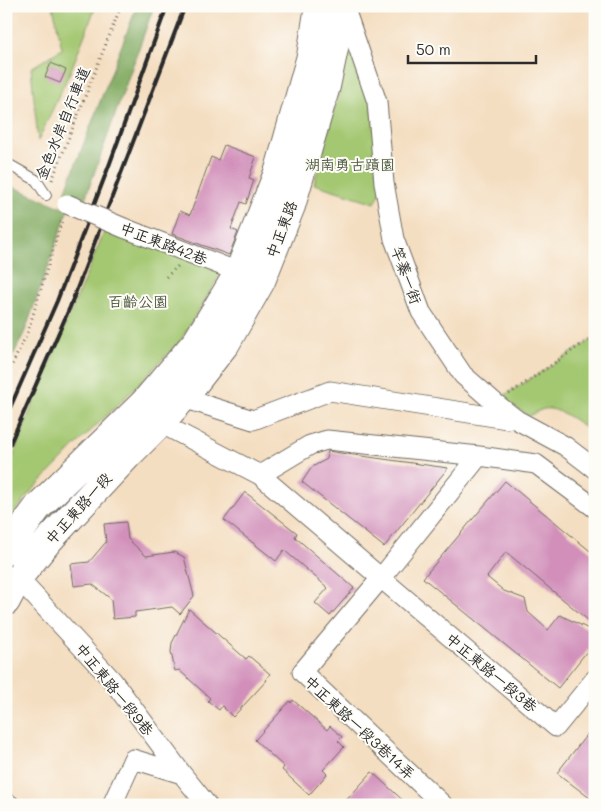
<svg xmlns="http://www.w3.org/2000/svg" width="601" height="811" viewBox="0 0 601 811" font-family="Mali,'LXGW WenKai TC',sans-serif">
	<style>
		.green { fill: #a4c872; stroke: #687a4e }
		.forest { fill: #83ac64; stroke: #576c48 }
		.building { fill: #d18fba }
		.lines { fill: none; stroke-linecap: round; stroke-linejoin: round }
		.service-casing { stroke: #716a60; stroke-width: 12 }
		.minor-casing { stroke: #716a60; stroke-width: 21 }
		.primary-casing { stroke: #716a60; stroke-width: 30 }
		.path { stroke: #716a60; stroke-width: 3; stroke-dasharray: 1 4; stroke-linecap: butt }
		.service { stroke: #fff; stroke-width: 10 }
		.minor { stroke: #fff; stroke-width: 19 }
		.primary { stroke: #fff; stroke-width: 28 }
		.rail { stroke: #2b2b2b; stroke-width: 4 }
		.minor-bridge-casing { stroke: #716a60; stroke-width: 21; stroke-linecap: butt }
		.minor-bridge { stroke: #fff; stroke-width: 19 }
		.labels { text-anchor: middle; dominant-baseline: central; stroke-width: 4; stroke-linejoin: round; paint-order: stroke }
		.street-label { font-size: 15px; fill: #2b2b2b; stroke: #fdfcf7 }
		.park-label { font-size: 15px; fill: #4f5a40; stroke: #fdfcf7 }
	</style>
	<rect width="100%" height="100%" fill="#fdfcf7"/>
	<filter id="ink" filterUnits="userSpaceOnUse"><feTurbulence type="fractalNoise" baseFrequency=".02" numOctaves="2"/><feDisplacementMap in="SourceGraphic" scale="10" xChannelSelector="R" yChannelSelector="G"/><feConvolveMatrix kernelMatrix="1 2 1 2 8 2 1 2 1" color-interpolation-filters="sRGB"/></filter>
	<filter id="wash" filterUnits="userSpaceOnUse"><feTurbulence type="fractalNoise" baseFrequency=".0096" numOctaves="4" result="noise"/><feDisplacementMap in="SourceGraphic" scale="20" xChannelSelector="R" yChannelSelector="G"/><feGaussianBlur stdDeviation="1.12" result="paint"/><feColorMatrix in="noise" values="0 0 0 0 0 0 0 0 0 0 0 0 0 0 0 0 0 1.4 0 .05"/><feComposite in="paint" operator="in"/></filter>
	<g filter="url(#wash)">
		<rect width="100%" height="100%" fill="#f4dec1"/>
		<!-- green -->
		<path class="green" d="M53,6H96L71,70L38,141L31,68L62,49Z
			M351,47L371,102L382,189L375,203L314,184Z
			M107,225L223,270L181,340L128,395L74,447L28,495L6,525V475L33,403Z
			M595,338V435C583,426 559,406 544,409C539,410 534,414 529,416L500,398Z"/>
		<!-- forest -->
		<path class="forest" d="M137,6H154L85,199L65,192Z
			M11,186L68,210L25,331L6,370V188Z"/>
		<g id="blocks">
			<!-- building -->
			<path class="building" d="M51,63L66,70L60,83L45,77Z
				M224,145L256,157L249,178L254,180L246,204L241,202L231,229L238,232L229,255L172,234L180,211L190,215L211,157L218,160Z
				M328,451L340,453L448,468L384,547L302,482L312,467L327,459Z
				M505,481L595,555V626L506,552L487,577L504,591L525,599L528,612L548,630L560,615L595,632V641L558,688L423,578Z
				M245,492L297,533L295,537L354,588L330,616L315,603L328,588L284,550L276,561L224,520Z
				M126,522L128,539L146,556L174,552L184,557L194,596L180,614L172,607L135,612V617L113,619L111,599L92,584L74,586L71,564L89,562L106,542L104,524Z
				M189,609L246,659L249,656L270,674L266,679L267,680L233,717L222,706L219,710L208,701L210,698L179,670L175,671L171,652L172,643Z
				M293,700L327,730L330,726L342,737L338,741L344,747L323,770L327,774L309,795L282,770L284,767L255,740L290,701L291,703Z
				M595,724V802L557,773Z
				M372,772L408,805H342Z"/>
		</g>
	</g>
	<g filter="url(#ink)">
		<use href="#blocks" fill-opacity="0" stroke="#716a60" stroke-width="1"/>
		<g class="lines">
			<!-- service casing -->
			<g class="service-casing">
				<path id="service" d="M6,163L36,180L46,195"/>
			</g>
			<!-- minor casing -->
			<g class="minor-casing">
				<path id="minor" d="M344,6L377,102L384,183L394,239L421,312L463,375L495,403L517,420L565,446L595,469
					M124,228L249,276
					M183,398L253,420L330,391L507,419
					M153,414L160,423L260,475L556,727L595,679
					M260,475L310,445L327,440L479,456L536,464L595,508
					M18,578L112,680L182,774L207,805
					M6,803L10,805
					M112,805L133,759L182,774
					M443,805L302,672L381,578L479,456"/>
			</g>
			<!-- primary casing -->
			<g class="primary-casing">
				<path id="primary" d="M6,551L38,507L144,403L197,341L239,272L279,170L311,56L319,6
					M6,601L18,578L49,540L127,456L160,423L183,398L226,343L261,281L291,206L326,86L343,6"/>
			</g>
			<!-- path -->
			<path class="path" d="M52,180L121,6
				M166,277L178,266
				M6,378L28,331L62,220
				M509,394L595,335"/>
			<!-- service -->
			<use href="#service" class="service"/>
			<!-- minor -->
			<use href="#minor" class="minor"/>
			<!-- primary -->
			<use href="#primary" class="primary"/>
			<!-- rail -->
			<path class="rail" d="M6,417L57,301L110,163L167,6
				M6,453L70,307L185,6"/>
			<!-- minor-bridge casing -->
			<g class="minor-bridge-casing">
				<path id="minor-bridge" d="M67,204L124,228"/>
			</g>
			<!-- minor-bridge -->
			<use href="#minor-bridge" class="minor-bridge"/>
		</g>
	</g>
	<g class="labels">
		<!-- street labels -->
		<g class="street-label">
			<text transform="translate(62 123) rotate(-68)">金色水岸自行車道</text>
			<text transform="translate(281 229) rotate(-69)">中正東路</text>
			<text transform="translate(164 243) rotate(21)">中正東路42巷</text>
			<text transform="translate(407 275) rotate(70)">竿蓁一街</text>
			<text transform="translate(78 508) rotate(-48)">中正東路一段</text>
			<text transform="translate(492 672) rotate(40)">中正東路一段3巷</text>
			<text transform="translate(115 689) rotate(51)">中正東路一段9巷</text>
			<text transform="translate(360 727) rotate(43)">中正東路一段3巷14弄</text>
		</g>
		<!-- park labels -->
		<g class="park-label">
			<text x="350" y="164">湖南勇古蹟園</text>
			<text x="138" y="301">百齡公園</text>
		</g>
	</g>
	<!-- margin -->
	<rect width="601" height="811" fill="none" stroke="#fdfcf7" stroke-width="25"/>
	<!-- scale -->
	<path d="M408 55v8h128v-8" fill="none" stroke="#2b2b2b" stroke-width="2.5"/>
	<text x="416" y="55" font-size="15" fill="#2b2b2b" stroke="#fdfcf7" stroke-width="4" paint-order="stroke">50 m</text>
</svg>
